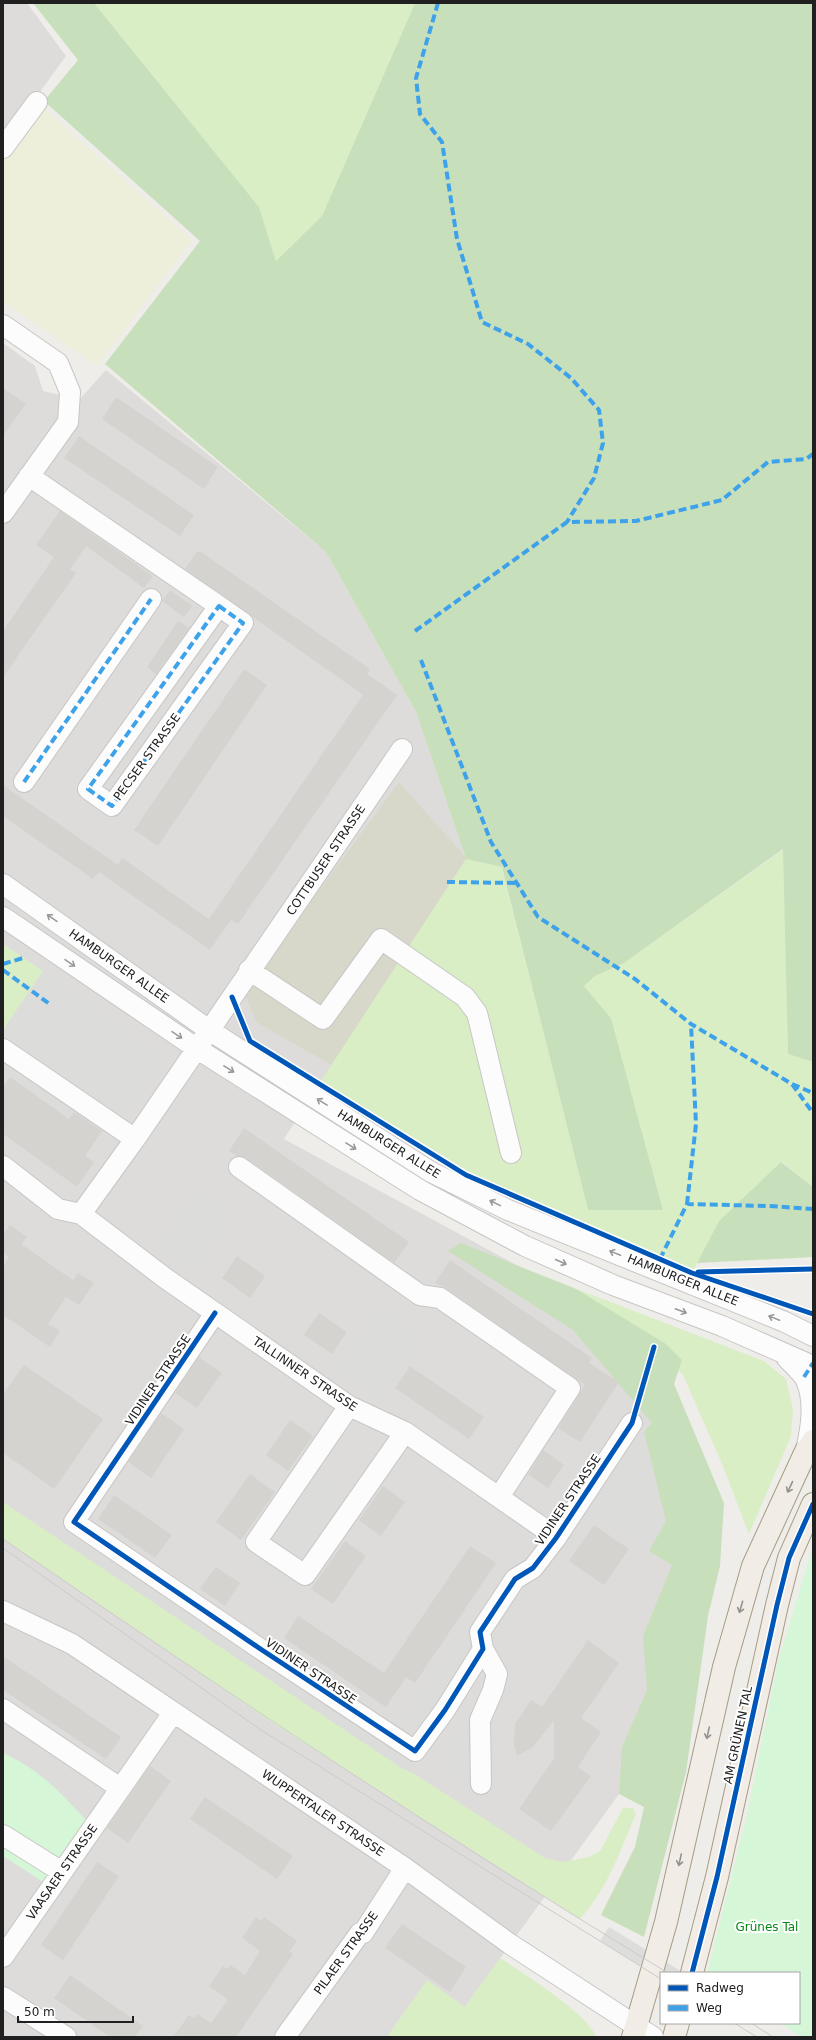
<svg xmlns="http://www.w3.org/2000/svg" width="816" height="2040" viewBox="0 0 816 2040" font-family="'DejaVu Sans',sans-serif">
	<style>
		.residential { fill: #dddcda }
		.religious { fill: #dcdcda }
		.construction { fill: #d8d8ca }
		.farmland { fill: #edefdb }
		.grass { fill: #daeec6 }
		.forest { fill: #c8dfbc }
		.park { fill: #d5f6d7 }
		.pier { fill: #dddddb }
		.building { fill: #d5d3d0 }
		.lines { fill: none; stroke-linecap: round; stroke-linejoin: round }
		.minor-casing { stroke: #c7c6c5; stroke-width: 22 }
		.major-casing { stroke: #a59c85; stroke-width: 24 }
		.minor { stroke: #fcfcfc; stroke-width: 20 }
		.major { stroke: #f1ede6; stroke-width: 22 }
		.tram { stroke: #cbcbca; stroke-width: 1 }
		.quiet { stroke: #3da2ea; stroke-width: 4; stroke-dasharray: 8 4; stroke-linecap: butt }
		.cycleway-casing { stroke: #fff; stroke-width: 8 }
		.cycleway { stroke: #0057b8; stroke-width: 5 }
		.oneway { stroke: #999 }
		.oneway2 { stroke: #93918d }
		.labels { text-anchor: middle; dominant-baseline: central; stroke-width: 4; stroke-linejoin: round; paint-order: stroke }
		.street-label { font-size: 12px; fill: #202020; stroke: #fff }
		.park-label { font-size: 12px; fill: #058714; stroke: #fff }
	</style>
	<rect width="100%" height="100%" fill="#eeede9"/>
	<!-- residential -->
	<path class="residential" d="M3,3H27L66,56L3,143Z
		M3,343L35,366L43,391L80,399L106,370L326,552L416,712L466,859L284,1139L568,1293L665,1385L686,1579L636,1785L619,1794L465,2007L427,1981L387,2037H3Z"/>
	<!-- religious -->
	<path class="religious" d="M43,971L166,1059L113,1139L75,1112L69,1119L3,1073V1030Z
		M196,1186L233,1207L193,1271L158,1247Z
		M381,1307L424,1336L381,1401L338,1373Z
		M644,1432L666,1521L649,1551L590,1509Z
		M307,1469L355,1502L293,1591L246,1558Z
		M74,1522L415,1751L403,1769L60,1539Z
		M518,1557L541,1574L483,1649L426,1735L402,1718Z
		M466,1712L480,1720L481,1784L473,1793L440,1767Z
		M311,2024L323,2032L330,2037H302Z"/>
	<!-- construction -->
	<path class="construction" d="M399,782L501,897L577,1205L256,1022L244,992Z"/>
	<!-- farmland -->
	<path class="farmland" d="M37,102L192,240L97,366L3,302V148Z"/>
	<!-- grass -->
	<path class="grass" d="M94,3H415L322,216L276,261L259,207Z
		M784,849L788,1054L813,1062V1187L782,1162L719,1221L692,1273L466,1175L319,1084L466,859L502,867L588,1210H663L611,1018L584,986L595,976L624,963Z
		M3,944L43,971L3,1030Z
		M530,1271L764,1361L786,1379L793,1409L791,1436L749,1534L722,1464L683,1375L654,1347Z
		M3,1502L403,1769L413,1773L545,1858L563,1862L589,1857L600,1851L623,1808H633L636,1814C620,1851 608,1888 580,1919L268,1720L3,1539Z
		M500,1958C520,1971 590,2015 596,2037H387L427,1980L465,2007Z"/>
	<!-- forest -->
	<path class="forest" d="M33,3H94L259,207L276,261L322,216L415,3H813V1062L788,1054L783,849L624,963L595,976L584,986L611,1018L663,1210H588L502,867L466,859L416,712L326,552L105,364L200,241L44,101L78,60Z
		M781,1162L813,1187V1257L697,1263L719,1221Z
		M461,1243L576,1289L666,1344L682,1360L674,1384L724,1503L720,1566L708,1616L686,1772L644,1937L601,1915L635,1847L644,1807L619,1794L622,1747L647,1690L643,1636L672,1565L649,1551L666,1521L644,1432L652,1423L573,1330L448,1251Z"/>
	<!-- park -->
	<path class="park" d="M813,1546V2037H802L780,2023H799V1973H707L746,1819L778,1662Z
		M3,1753C40,1770 59,1791 86,1820L43,1882L3,1856Z"/>
	<!-- pier -->
	<path class="pier" d="M609,1927L684,1973H661V1979L600,1941Z"/>
	<!-- building -->
	<path class="building" d="M3,388L26,404L3,436Z
		M116,397L218,467L204,489L102,419Z
		M79,436L194,515L180,536L64,458Z
		M60,511L153,576L144,588L86,546L70,569L76,573L3,677V631L54,557L36,545Z
		M197,552H201L370,669L367,674L397,695L238,924L231,920L210,950L99,872L93,879L3,816V785L118,865L122,858L209,919L363,695L185,569Z
		M170,590L192,606L184,617L162,601Z
		M178,621L189,628L156,674L147,667Z
		M244,669L267,685L158,846L134,830Z
		M10,1077L69,1119L74,1112L102,1131L85,1156L94,1162L77,1187L3,1134V1087Z
		M244,1128L409,1242L394,1263L246,1158L237,1156L229,1151Z
		M10,1225L27,1237L21,1244L73,1280L78,1273L94,1283L79,1305L66,1297L48,1324L60,1331L50,1347L3,1315V1266L9,1257L3,1253V1235Z
		M237,1256L265,1276L250,1298L222,1278Z
		M450,1260L592,1358L589,1363L619,1382L580,1442L558,1428L585,1385L447,1289L435,1283Z
		M319,1313L347,1332L332,1354L304,1335Z
		M199,1357L222,1373L197,1408L175,1393Z
		M24,1365L103,1419L54,1489L3,1453V1394Z
		M410,1366L484,1417L469,1439L395,1388Z
		M161,1413L184,1429L151,1478L128,1462Z
		M290,1420L313,1436L288,1471L266,1455Z
		M543,1450L564,1465L548,1488L528,1474Z
		M250,1474L275,1492L241,1540L216,1522Z
		M383,1486L405,1502L381,1536L359,1520Z
		M114,1495L172,1535L155,1558L98,1519Z
		M594,1525L629,1549L604,1585L569,1561Z
		M345,1541L366,1556L333,1604L311,1589Z
		M470,1546L496,1563L415,1683L406,1677L386,1707L284,1638L298,1616L384,1673Z
		M216,1567L240,1583L225,1606L200,1589Z
		M588,1640L619,1663L581,1718L601,1732L578,1767L591,1776L551,1831L519,1809L554,1758V1720L533,1747L517,1756L514,1744L515,1724L531,1700L542,1707Z
		M3,1656L121,1737L106,1759L3,1690Z
		M150,1766L171,1781L128,1843L107,1828Z
		M205,1797L293,1856L277,1879L190,1819Z
		M97,1862L119,1876L63,1960L41,1945Z
		M256,1917L261,1921L264,1917L297,1941L289,1951L293,1954L243,2027L236,2037H173L189,2015L194,2018L197,2014L211,2023L228,2000L209,1986L223,1966L227,1969L230,1965L245,1975L260,1951L242,1938Z
		M402,1924L466,1967L450,1992L385,1948Z
		M70,1975L143,2026L135,2037H110L54,1998Z"/>
	<g class="lines">
		<!-- minor casing -->
		<g class="minor-casing">
			<path id="minor" d="M3,148L37,102
				M3,325L58,363L70,392L68,422L3,513
				M29,476L219,606L243,623L112,806L88,789L219,606
				M24,782L151,599
				M3,884L209,1030L431,1172L508,1210L785,1322L813,1336
				M3,917L196,1048L420,1190L525,1246L613,1285L722,1326L813,1366
				M249,970L323,1019L381,939L465,997L477,1013L511,1153
				M3,1049L135,1139
				M3,1166L58,1209L81,1214L165,1278L349,1406L405,1432L556,1537
				M239,1167L420,1295L440,1298L570,1388L499,1497
				M81,1214L135,1139L402,749
				M215,1313L74,1522L259,1648L415,1751L445,1710L483,1649L480,1632L515,1579L533,1568L556,1538L632,1423
				M786,1357C792,1364 800,1371 805,1378C816,1400 811,1428 806,1451
				M349,1406L256,1542L305,1575L405,1432
				M3,1611L72,1644L405,1868L510,1944L653,2037
				M3,1709L120,1788
				M481,1784L480,1720L493,1690L497,1674L483,1649
				M3,1835L62,1872
				M3,1957L173,1713
				M3,1997L66,2037
				M285,2037L360,1933H363L405,1868"/>
		</g>
		<!-- major casing -->
		<g class="major-casing">
			<path id="major" d="M692,1973L717,1877L777,1605L789,1558L813,1504
				M633,2037L666,1922L724,1667L753,1566L806,1451L813,1441
				M674,2037L678,2023"/>
		</g>
		<!-- minor -->
		<use href="#minor" class="minor"/>
		<!-- major -->
		<use href="#major" class="major"/>
		<!-- tram -->
		<path class="tram" d="M3,1539C221,1689 442,1836 668,1973
			M3,1548L261,1730L661,1979
			M734,2023L757,2037
			M751,2023L773,2037"/>
		<!-- quiet -->
		<path class="quiet" d="M438,3L416,78L420,114L442,142L457,239L482,322L528,344L571,378L599,410L603,443L594,478L567,522
			M219,606L243,623L112,806L88,789Z
			M415,631L567,522L636,521L722,500L768,462L806,459L813,454
			M421,660L491,842L538,917L635,979L691,1024L792,1084L813,1113
			M24,782L151,599
			M447,882L517,883
			M3,964L23,958
			M3,970L51,1005
			M792,1084L813,1093
			M687,1204L696,1124L691,1024
			M660,1259L687,1204L769,1206L813,1209
			M804,1377L813,1363"/>
		<!-- cycleway casing -->
		<g class="cycleway-casing">
			<path id="cycleway" d="M232,997L250,1041L466,1175L692,1273L813,1314
				M698,1272L813,1269
				M215,1313L74,1522L259,1648L415,1751L445,1710L483,1649L480,1632L515,1579L533,1568L556,1538L632,1423L654,1347
				M692,1973L717,1877L777,1605L789,1558L813,1504"/>
		</g>
		<!-- cycleway -->
		<use href="#cycleway" class="cycleway"/>
	</g>
	<!-- one-way arrows -->
	<defs><path id="oneway-shaft" d="M-6 0H5M1.5-3L5.5 0L1.5 3" fill="none" stroke-width="1.6" stroke-linecap="round" stroke-linejoin="round"/></defs>
	<g class="oneway">
		<use href="#oneway-shaft" transform="translate(52 918) rotate(-145)"/>
		<use href="#oneway-shaft" transform="translate(70 963) rotate(34)"/>
		<use href="#oneway-shaft" transform="translate(177 1035) rotate(34)"/>
		<use href="#oneway-shaft" transform="translate(229 1069) rotate(32)"/>
		<use href="#oneway-shaft" transform="translate(322 1102) rotate(-148)"/>
		<use href="#oneway-shaft" transform="translate(351 1146) rotate(32)"/>
		<use href="#oneway-shaft" transform="translate(495 1203) rotate(-154)"/>
		<use href="#oneway-shaft" transform="translate(615 1253) rotate(-158)"/>
		<use href="#oneway-shaft" transform="translate(561 1262) rotate(24)"/>
		<use href="#oneway-shaft" transform="translate(681 1311) rotate(21)"/>
		<use href="#oneway-shaft" transform="translate(774 1318) rotate(-158)"/>
	</g>
	<g class="oneway2">
		<use href="#oneway-shaft" transform="translate(790 1487) rotate(115)"/>
		<use href="#oneway-shaft" transform="translate(741 1607) rotate(106)"/>
		<use href="#oneway-shaft" transform="translate(708 1733) rotate(103)"/>
		<use href="#oneway-shaft" transform="translate(680 1860) rotate(102)"/>
	</g>
	<g class="labels">
		<!-- street labels -->
		<g class="street-label">
			<text transform="translate(147 757) rotate(-54)">PECSER STRASSE</text>
			<text transform="translate(326 860) rotate(-56)">COTTBUSER STRASSE</text>
			<text transform="translate(119 966) rotate(35)">HAMBURGER ALLEE</text>
			<text transform="translate(389 1144) rotate(32)">HAMBURGER ALLEE</text>
			<text transform="translate(683 1280) rotate(22)">HAMBURGER ALLEE</text>
			<text transform="translate(305 1374) rotate(34)">TALLINNER STRASSE</text>
			<text transform="translate(158 1380) rotate(-56)">VIDINER STRASSE</text>
			<text transform="translate(568 1500) rotate(-56)">VIDINER STRASSE</text>
			<text transform="translate(311 1671) rotate(34)">VIDINER STRASSE</text>
			<text transform="translate(738 1735) rotate(-78)">AM GRÜNEN TAL</text>
			<text transform="translate(323 1813) rotate(34)">WUPPERTALER STRASSE</text>
			<text transform="translate(62 1872) rotate(-55)">VAASAER STRASSE</text>
			<text transform="translate(346 1953) rotate(-54)">PILAER STRASSE</text>
		</g>
		<!-- park labels -->
		<g class="park-label">
			<text x="767" y="1927">Grünes Tal</text>
		</g>
	</g>
	<!-- border -->
	<rect width="816" height="2040" fill="none" stroke="#202020" stroke-width="8"/>
	<!-- legend -->
	<rect x="660" y="1972" width="140" height="52" fill="#ffffff" stroke="#a6a6a6"/>
	<rect x="668" y="1985" width="20" height="6" fill="#0057b8" stroke="#a6a6a6"/>
	<text x="696" y="1992" font-size="12" fill="#202020">Radweg</text>
	<rect x="668" y="2005" width="20" height="6" fill="#3da2ea" stroke="#a6a6a6"/>
	<text x="696" y="2012" font-size="12" fill="#202020">Weg</text>
	<!-- scale -->
	<path d="M18 2016v6h115v-6" fill="none" stroke="#202020" stroke-width="2"/>
	<text x="24" y="2016" font-size="12" fill="#202020" stroke="#ffffff" stroke-width="3" paint-order="stroke">50 m</text>
</svg>
